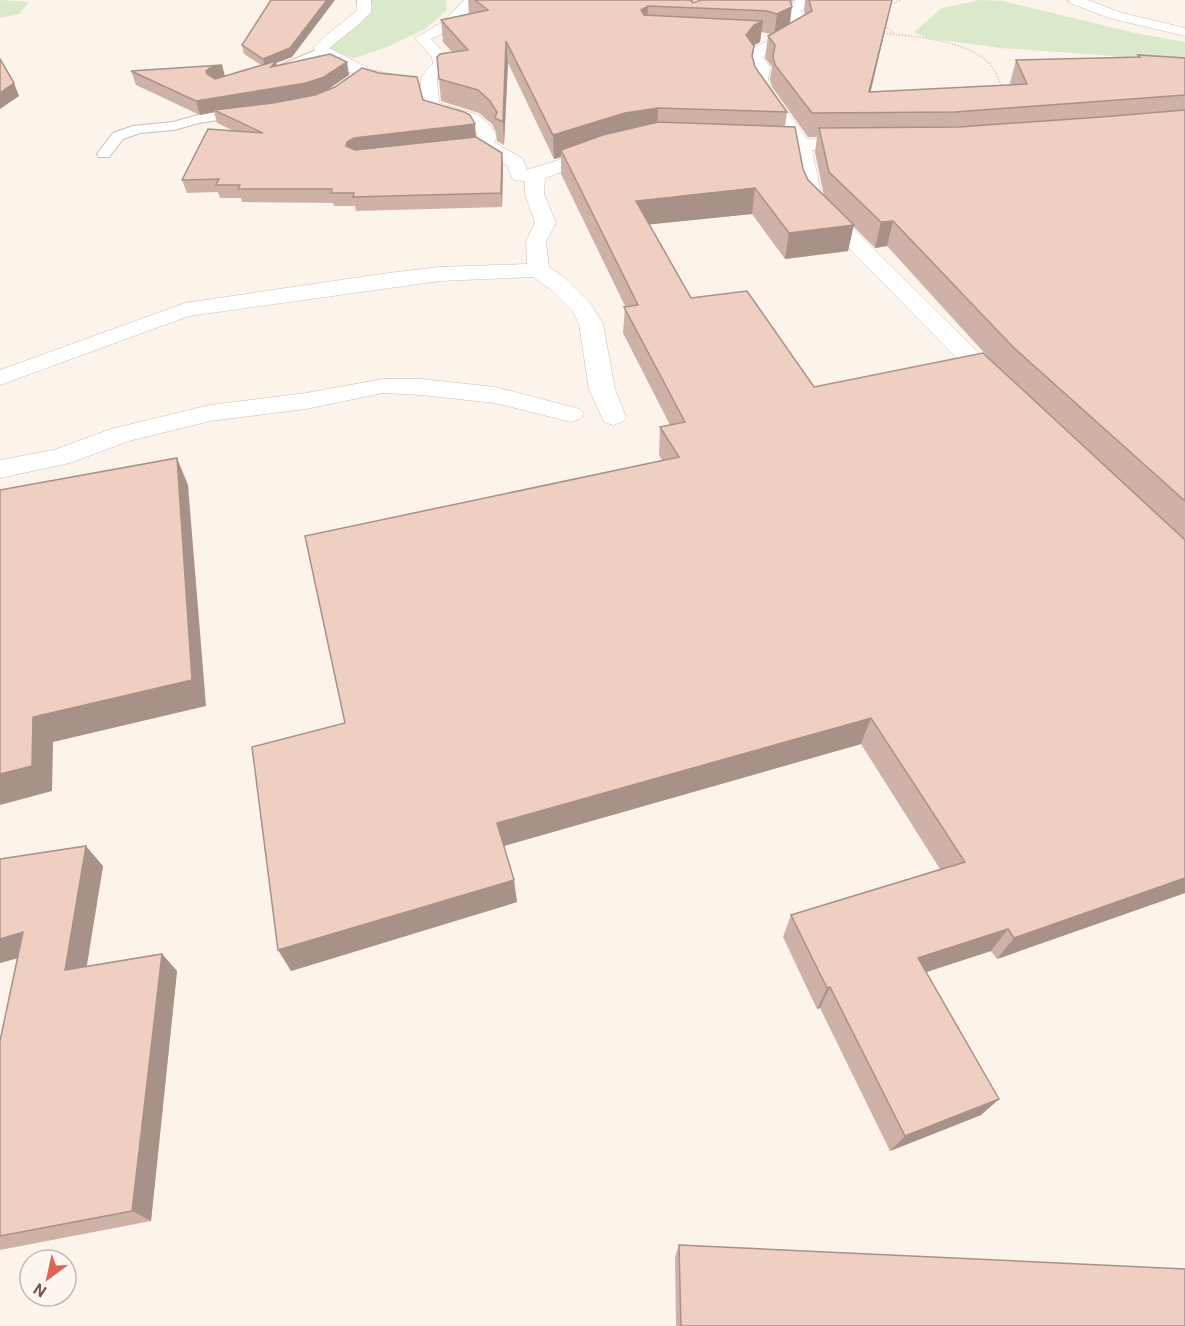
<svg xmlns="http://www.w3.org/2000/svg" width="1185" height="1326" viewBox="0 0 1185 1326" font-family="Roboto,sans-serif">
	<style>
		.green { fill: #dae9c9 }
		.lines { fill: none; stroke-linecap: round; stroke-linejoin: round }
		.lane-casing { stroke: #d0bcb3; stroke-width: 2 }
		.street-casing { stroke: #d0bcb3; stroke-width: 1 }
		.secondary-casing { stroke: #d3bbb0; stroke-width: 1 }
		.path { stroke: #d5b2a6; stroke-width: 1.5; stroke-dasharray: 1 2; stroke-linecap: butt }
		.lane { fill: #fff; fill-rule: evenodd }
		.street { fill: #fff; fill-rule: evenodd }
		.secondary { fill: #fff; fill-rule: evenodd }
		.wall { fill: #ceb2a8; fill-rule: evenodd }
		.shaded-wall { fill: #a89188 }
		.building { fill: #f0cfc3; stroke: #a89188; stroke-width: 1.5 }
	</style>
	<rect width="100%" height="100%" fill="#fcf3ea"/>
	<!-- green -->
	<path class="green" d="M0,0L29,2L19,14L0,18Z
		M369,0H446L447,10L425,29L387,47L355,58L336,54L329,45L352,28L373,7Z
		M980,0L1003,1L1135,33L1185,42V61L1000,48L927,38L914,32L942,8Z"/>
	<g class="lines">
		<!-- lane casing -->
		<g class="lane-casing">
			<path id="lane" d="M323,47L327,48V52L274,74H266L264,72Z
				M246,108L250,109L252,112L250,115L199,123L174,130L140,133L123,139L109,157H99L97,154L113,133L133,126L173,122L198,115Z"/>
		</g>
		<!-- street casing -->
		<g class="street-casing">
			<path id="street" d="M357,0H371V12L358,25L329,48L372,70L408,78L410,81L408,84L402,86C374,80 331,72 313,48L325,36L357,11Z
				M464,0H479L453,28L431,39L447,56L449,65L437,78L439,103L478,115L490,125L497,137L494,142L523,159L527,170L602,146L608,147L611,151L608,155L545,178L544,194L556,223L546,241L549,267L566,279L591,304L603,324L615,389L626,417L622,422L613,425L604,422L589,389L579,324L573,312L550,289L533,277L440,281L189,316L0,385V370L185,303L388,273L440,267L527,264L526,241L535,223L525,194V181L513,180L508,166L477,147L474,143L479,137C468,112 437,124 423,106C419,88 418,76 433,64L432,57L415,38L443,22Z
				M797,0H813L801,10L807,31L762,57L770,67L768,79L770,88L807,139L862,141L868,142L871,146L868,150L862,151L812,150L822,198L1008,382L1012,387L1008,392L999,395L990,392L806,204L801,193L793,149L754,147L748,146L745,142L748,138H788L754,88L752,79L754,67L746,57L753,48L792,29L787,9Z
				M383,379H421L495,387L580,409L584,414L580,419L571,422L495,403L421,395L383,393L306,409L210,421L129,441L70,463L0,478V460L54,450L111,429L210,405L306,393Z"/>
		</g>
		<!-- secondary casing -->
		<g class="secondary-casing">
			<path id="secondary" d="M1068,0H1088L1119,12L1185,28V36L1109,18L1070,3Z"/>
		</g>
		<!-- path -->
		<path class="path" d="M888,5L901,0
			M883,23L894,34
			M881,33C912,36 972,40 992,67C997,73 999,81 1002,88"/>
		<!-- lane -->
		<use href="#lane" class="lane"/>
		<!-- street -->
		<use href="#street" class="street"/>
		<!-- secondary -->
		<use href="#secondary" class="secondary"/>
	</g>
	<!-- wall -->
	<path class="wall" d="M468,0H696L693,1V3L701,0H794L791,2L790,23L805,15L804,11L805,0H892L870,92L1011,85L1010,83L1016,60L1137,57L1138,55L1185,58V893L997,959L991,951L926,972L999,1099L981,1115L890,1151L820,1008L817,1009L783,937L791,915L940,869L861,744L504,846L517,902L291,971L345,723L662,461L659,455L660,427L670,425L623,333L625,306L561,174V157L554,159L508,63L504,145L497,141L496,132L492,124L479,113L441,101L439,79L452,52L443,42L441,20L469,14ZM761,32L771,34L768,36L765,58L772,67L770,79L772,87L808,137H817L815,152L824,196L808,180L803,169L785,127L787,112L755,67L753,58L754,45L760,42ZM752,214L785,259L848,251L853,226L875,248L887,246L988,357L814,387L691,298L649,224Z
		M242,45L292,57L276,63L277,66L349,75L327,90L423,100L476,137L503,166L502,207L356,211L355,206H334L333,203L242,202L241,198H220L218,192L187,193L182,180L234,131L217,123L214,112L200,115L136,85L131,71L222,65L225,76L261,65L244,54ZM292,100L273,103L256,105Z
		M0,859L103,866L87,966L162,954L177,971L151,1221L0,1250V1041L18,958L0,963Z
		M679,1245L1185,1326H676L675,1257Z"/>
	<!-- shaded-wall -->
	<path class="shaded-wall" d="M327,0H335L292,57L276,63L279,74L265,68L263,59Z
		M892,0L865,116L869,92Z
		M648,6L647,27L641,10Z
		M792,7L789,28L774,35L777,14Z
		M763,21L760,42L751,47L746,35L754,25Z
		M506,41L508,63L504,145L503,122Z
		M347,62L349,75L327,90L308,97L217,112L214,110V112L200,115L196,101Z
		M222,65L225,78L210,85L206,71L210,68Z
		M14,83L19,96L0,109V93Z
		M658,108L657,132L561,150V157L554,159L553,135L625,113Z
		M475,124L476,137L357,151L346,146L347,142L354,138Z
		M502,153L503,166L502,207L501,193Z
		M755,188L752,214L635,226L636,201Z
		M893,221L887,246L875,248L881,222Z
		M854,225L848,251L785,259L789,233Z
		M177,458L188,485L206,706L53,742L52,791L0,805V774L33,717Z
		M871,718L861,744L500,847L497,823Z
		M86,846L103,866L83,987L65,970Z
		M1185,878V893L997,959L1014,938Z
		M514,880L517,902L291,971L278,950Z
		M1008,929L991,951L905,979L918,958Z
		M23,932L43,951L0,963V939Z
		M162,954L177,971L151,1221L132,1211Z
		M830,987L820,1008L817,1009L827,988Z
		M999,1099L981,1115L890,1151L905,1136Z"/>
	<!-- building -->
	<path class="building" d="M271,0H327L290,48L263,59L242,45Z
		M475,0H690L693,3L701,0H790L792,7L777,14L767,11L648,6L641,10L644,15L763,21L754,25L746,35L754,46L752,56L755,67L787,112L658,108L625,113L553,135L506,41L503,122L495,118L497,112L490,101L478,90L439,79L437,57L440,54L468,50L441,20L488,10Z
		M809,0H892L869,92L1027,84L1016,60L1140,57L1138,55L1185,58V95L955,112L812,113L775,65L773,57L775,45L768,36L812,11Z
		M330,54L347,62L324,77L306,83L196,101L131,71L222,65L210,68L206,71L207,74L215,79L276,61L271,67Z
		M0,59L14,83L0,93Z
		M362,68L379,73L417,77L423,100L464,112L470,115L475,124L354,138L347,142L346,146L355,150L476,137L502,153L501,193L353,197L354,193H331L332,189H238L240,185H216L219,179L182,180L208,129L263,133L214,110L273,103L315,95L335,87Z
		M1185,110V501L1013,347L893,221L881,222L829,172L819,128L959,127L1101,117Z
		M658,122L795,127L803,169L808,180L854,225L789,233L755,188L636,201L691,298L747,291L814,387L983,353L1185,540V878L1014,938L1008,929L918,958L999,1099L905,1136L830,987L827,988L791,915L965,862L871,718L497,823L514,880L278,950L252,747L345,723L305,536L679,457L660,427L685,422L624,307L638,305L561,150L603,135Z
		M177,458L192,680L33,717L32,766L0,774V490Z
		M86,846L65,970L162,954L132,1211L0,1236V1041L23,932L0,939V859Z
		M679,1245L1185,1269V1326H681Z"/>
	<!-- north arrow -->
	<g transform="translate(48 1278) rotate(213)"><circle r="28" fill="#fef7f1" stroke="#c8b7b0" stroke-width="1.5"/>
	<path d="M0-4.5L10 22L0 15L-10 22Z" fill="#de6457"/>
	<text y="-9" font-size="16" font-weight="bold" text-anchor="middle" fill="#76574e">N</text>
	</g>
</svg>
